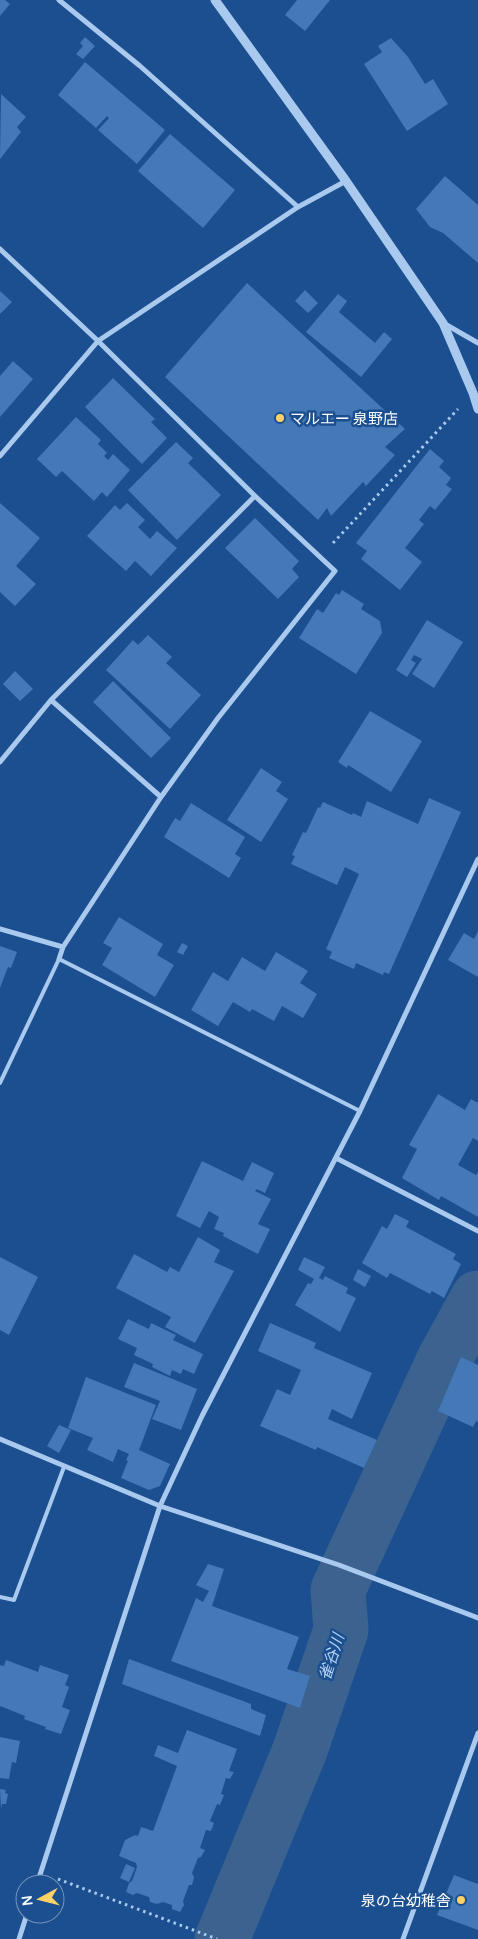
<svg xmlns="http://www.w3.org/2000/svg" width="478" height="1939" viewBox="0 0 478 1939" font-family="Manrope,'Noto Sans JP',sans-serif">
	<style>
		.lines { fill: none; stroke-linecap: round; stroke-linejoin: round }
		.river { stroke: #3c6290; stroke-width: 55 }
		.building { fill: #4478b7 }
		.path { stroke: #a9c9ee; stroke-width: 3; stroke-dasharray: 2.5 4; stroke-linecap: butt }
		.service { stroke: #a9c9ee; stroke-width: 4 }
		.minor { stroke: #a9c9ee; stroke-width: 5 }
		.tertiary { stroke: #a9c9ee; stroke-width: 9 }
		.poi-dot { fill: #ffd166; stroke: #1b4f8f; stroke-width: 2 }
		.labels { text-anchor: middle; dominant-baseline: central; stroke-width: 5; stroke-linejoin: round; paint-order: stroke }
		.poi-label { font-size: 15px; fill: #fff; stroke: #1b4f8f; text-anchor: start }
		.water-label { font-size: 16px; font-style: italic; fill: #b5d3f5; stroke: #1b4f8f }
	</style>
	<rect width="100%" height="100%" fill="#1b4f8f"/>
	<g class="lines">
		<!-- river -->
		<path class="river" d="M222,1939L300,1750L341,1630L338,1590L444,1360L478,1298"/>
	</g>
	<!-- building -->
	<path class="building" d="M0,0H5L10,4L0,16Z
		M297,0H330L305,31L285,15Z
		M85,37L95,46L83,59L76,54L83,46L80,43Z
		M391,38L408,57L425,84L433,79L448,104L407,131L364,64L382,52L378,46Z
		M85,62L165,130L137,164L98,130L109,118L107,116L96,128L58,95Z
		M1,94L26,117L17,127L21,132L0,159Z
		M170,134L235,190L203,228L138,171Z
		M445,176L478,205V263L443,233L430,227L416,209Z
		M247,283L405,429L385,447L395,455L366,486L363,482L331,516L327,508L318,520L165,377Z
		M305,290L318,303L308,313L295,301Z
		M0,291L12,302L0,314Z
		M338,294L347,301L339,312L375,343L384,332L392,339L361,377L306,332Z
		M13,361L33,379L0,417V376Z
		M113,378L155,419L151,422L167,438L142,464L85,407Z
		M76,417L101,440L98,444L107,453L104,456L108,460L113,454L130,470L107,497L102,492L94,501L62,471L56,477L37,459Z
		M176,442L193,458L188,463L221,495L177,540L128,490Z
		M430,449L444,461L439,467L451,478L446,485L452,489L435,510L430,506L419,520L424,524L405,548L422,562L400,590L361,559L367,551L356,543Z
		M0,503L40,538L16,566L36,584L15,606L0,592Z
		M127,503L145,520L138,527L150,539L157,531L177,548L151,576L135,561L126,571L87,536L115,505L120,510Z
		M255,518L299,561L292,569L299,577L278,599L225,548Z
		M342,590L364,604L361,609L380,621L382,633L356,674L299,638L317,609L323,613L336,593L339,595Z
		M427,620L463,642L434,688L412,674L422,659L414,655L411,660L416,663L407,677L396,670Z
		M148,635L172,657L166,663L201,695L170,729L106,670L133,640L138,645Z
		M15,671L33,689L20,701L3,684Z
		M113,681L171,738L151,758L93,702Z
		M370,711L422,741L391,792L348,765L347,768L338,762Z
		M261,768L282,782L276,791L288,799L261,842L227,820Z
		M429,798L461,812L389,974L384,972L383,975L356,963L354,969L329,958L332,952L326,949L359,874L345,867L337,885L291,864L295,856L292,855L303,832L306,833L318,807L320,808L323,802L352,815L353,813L361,817L367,801L418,824Z
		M191,803L245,837L235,854L241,858L229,878L164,837L175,818L180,821Z
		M119,917L163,944L157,955L174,965L155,997L102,965L112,948L103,943Z
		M478,931V977L448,960L464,933L474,939Z
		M182,943L188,946L183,955L177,952Z
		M0,946L17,952L11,968L8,967L0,988Z
		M276,952L308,971L300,983L317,994L303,1018L282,1006L274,1021L252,1009L250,1012L233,1002L218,1026L191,1010L213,972L228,981L242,957L265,971Z
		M438,1094L465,1110L471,1099L478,1103V1141L473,1138L458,1165L476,1175L478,1172V1217L441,1196L439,1200L402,1178L417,1149L409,1145Z
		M202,1161L243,1181L252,1162L274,1173L265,1193L257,1189L255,1191L271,1199L258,1224L270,1229L258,1254L223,1236L224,1233L214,1229L219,1217L209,1211L200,1228L176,1216Z
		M395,1214L409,1221L406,1227L456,1254L453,1259L461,1264L444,1298L432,1291L430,1294L390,1273L387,1278L362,1263L382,1226L387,1229Z
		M198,1237L220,1250L214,1262L234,1271L195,1343L165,1327L171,1317L116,1288L134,1254L167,1272L170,1267L179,1272Z
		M0,1257L38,1277L9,1335L0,1330Z
		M304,1257L325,1267L319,1278L323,1280L325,1276L348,1288L346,1293L356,1298L340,1332L295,1305L308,1283L311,1284L314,1279L298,1270Z
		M358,1269L371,1276L365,1287L353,1280Z
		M128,1319L149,1329L151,1323L176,1335L173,1340L203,1354L194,1374L183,1369L181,1374L172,1370L170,1376L152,1367L153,1364L134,1355L137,1348L118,1339Z
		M270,1323L316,1343L314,1348L372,1373L352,1419L332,1409L328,1419L377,1440L364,1468L317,1447L316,1450L260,1426L277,1389L290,1395L301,1370L258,1351Z
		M461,1357L478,1365V1422L476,1421L473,1427L438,1411Z
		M134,1363L197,1389L181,1430L152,1419L160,1401L124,1387Z
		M86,1377L156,1405L139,1450L170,1464L160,1486L149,1490L121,1478L128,1461L126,1460L129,1454L118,1449L113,1462L87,1450L93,1438L68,1428Z
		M59,1425L71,1430L59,1453L47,1446Z
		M208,1564L224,1569L212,1606L299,1637L287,1669L310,1676L300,1708L171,1661L196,1598L203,1602L209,1591L196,1585Z
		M129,1659L251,1704V1709L266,1715L260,1736L122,1684Z
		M6,1660L38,1672L40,1665L69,1675L65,1685L69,1687L62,1707L70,1710L61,1734L45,1729L46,1727L24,1719L25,1716L0,1706V1665L4,1666Z
		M187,1730L237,1749L229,1771L234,1772L230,1779L226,1778L221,1794L224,1795L220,1805L217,1804L210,1821L214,1823L211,1831L206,1830L200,1848L205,1850L201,1857L198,1858L192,1873L194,1877L192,1885H189L183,1901L184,1905L180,1912L172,1909V1905L163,1902L157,1904L150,1902L149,1897L137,1893L133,1895L126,1892L129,1883L132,1881L137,1867L136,1863L119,1856L125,1840L135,1835L138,1836L141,1827L153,1831L177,1766L154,1756L158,1745L178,1753Z
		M0,1737L20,1741L16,1763L12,1762L9,1779L0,1778Z
		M0,1789L6,1790L5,1793L8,1794L6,1804H2L1,1809Z
		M126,1864L135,1868L129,1882L120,1878Z
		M454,1875L478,1884V1930L437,1915Z"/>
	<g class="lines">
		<!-- path -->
		<path class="path" d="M333,543L458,409
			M58,1879L217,1939"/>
		<!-- service -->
		<path class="service" d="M0,1083L59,959L360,1111
			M0,1597L14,1600L64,1467"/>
		<!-- minor -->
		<path class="minor" d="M59,0L140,66L298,207
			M0,249L98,341L255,496L51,700L0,762
			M445,324L478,343
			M0,456L98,341L298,207L346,181
			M51,700L161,797
			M0,929L63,947L59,959
			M63,947L161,797L218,718L335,571L255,496
			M336,1158L478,1231
			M0,1439L160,1506L339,1565L478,1618
			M37,1884L160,1506L202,1416L360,1111L478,859
			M19,1939L27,1914
			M403,1939L478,1733"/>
		<!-- tertiary -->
		<path class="tertiary" d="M215,0L346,181L443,323L473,393L478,409"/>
	</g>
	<!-- markers -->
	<g class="poi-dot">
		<circle cx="280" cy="418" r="5"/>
		<circle cx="461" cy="1900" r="5"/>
	</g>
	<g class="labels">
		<!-- poi labels -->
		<g class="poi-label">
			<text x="290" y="418">マルエー 泉野店</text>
			<text x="451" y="1900" text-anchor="end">泉の台幼稚舎</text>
		</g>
		<!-- water labels -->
		<g class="water-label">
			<text transform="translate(331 1657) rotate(-72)">雀谷川</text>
		</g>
	</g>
	<!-- north arrow -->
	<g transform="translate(40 1899) rotate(263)"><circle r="24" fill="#1b4f8f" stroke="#7695bc"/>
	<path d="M0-4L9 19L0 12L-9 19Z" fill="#ffd166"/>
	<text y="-8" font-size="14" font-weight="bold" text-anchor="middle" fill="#ffffff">N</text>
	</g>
</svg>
